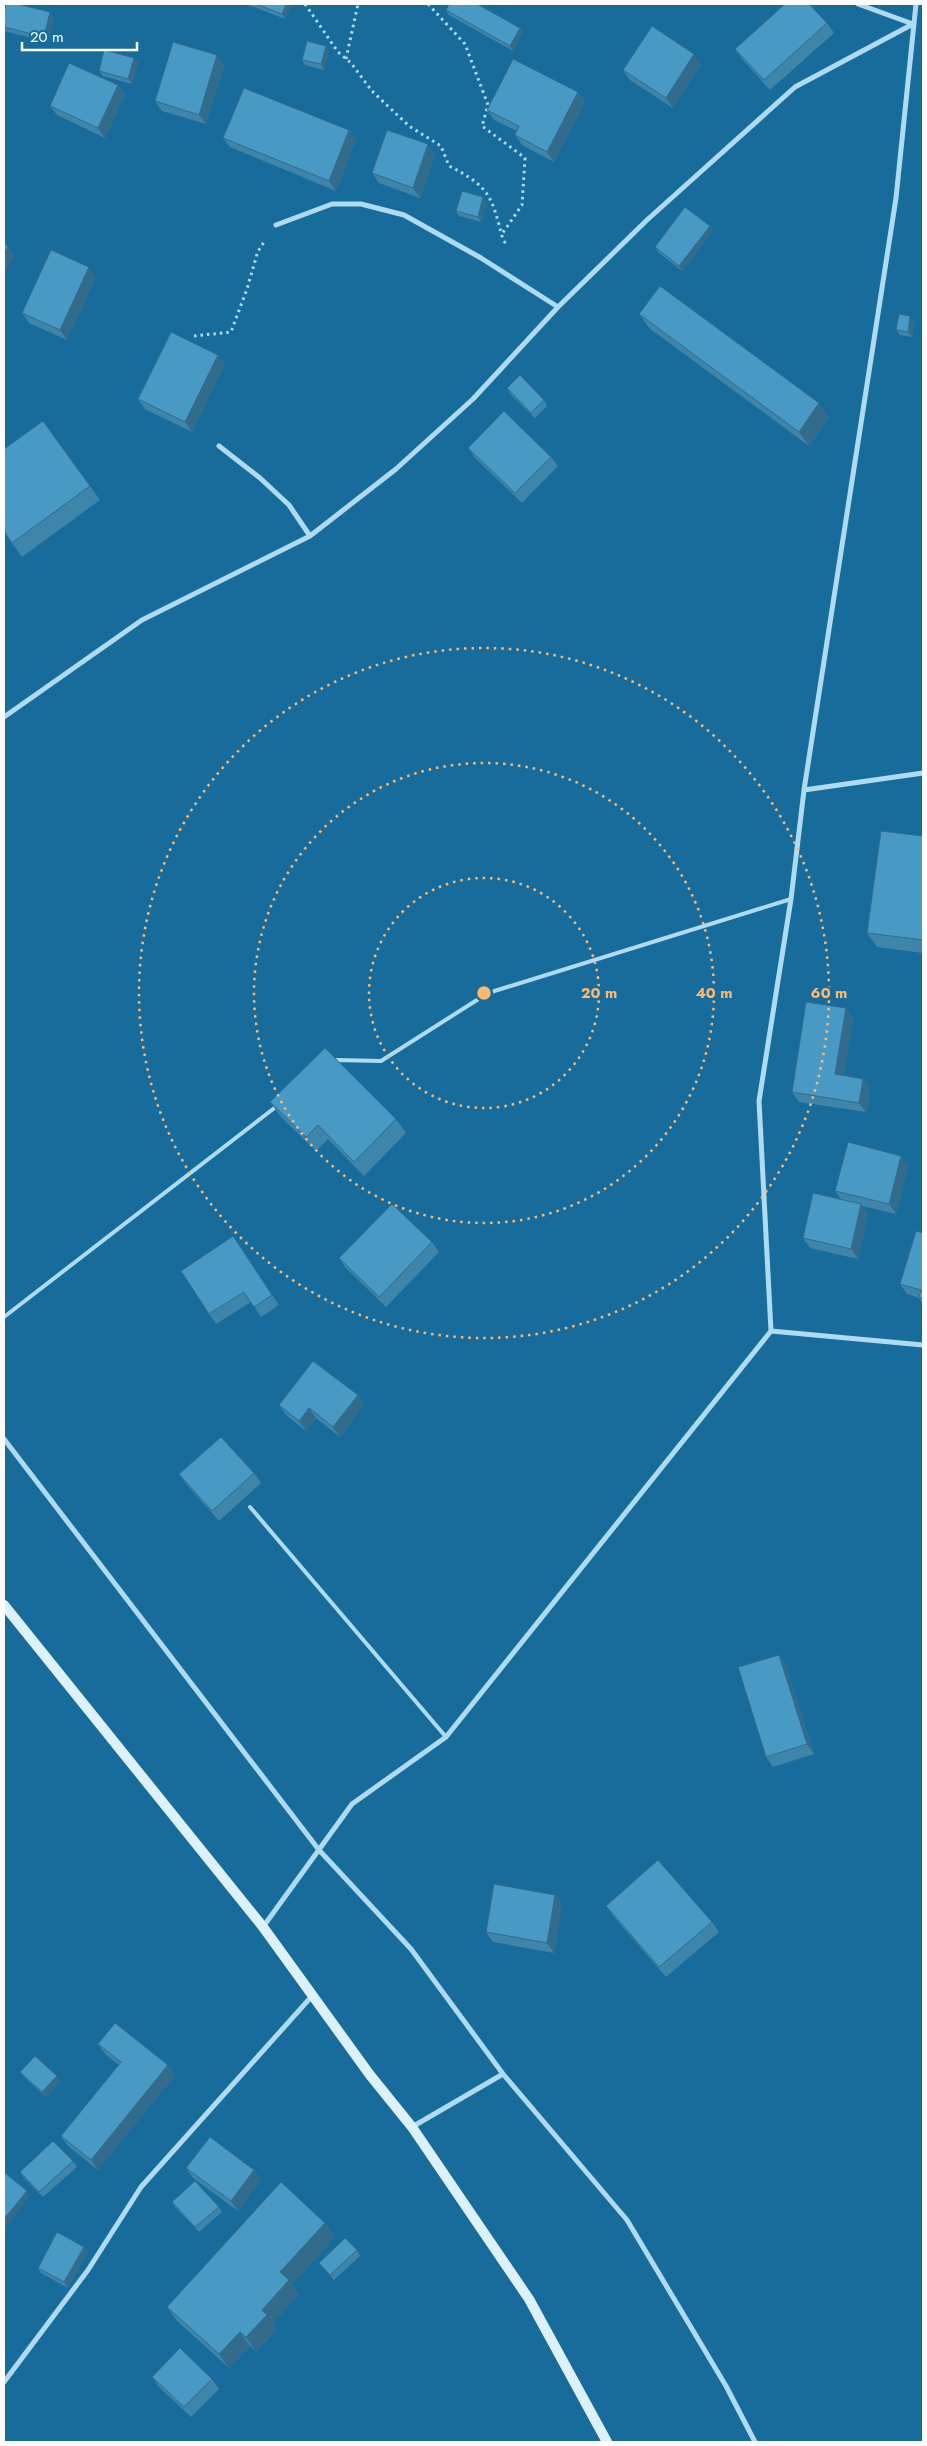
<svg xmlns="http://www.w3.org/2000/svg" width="927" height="2446" viewBox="0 0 927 2446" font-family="Jost,sans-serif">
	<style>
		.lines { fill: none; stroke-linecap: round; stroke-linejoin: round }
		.path { stroke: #aedbf2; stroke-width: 3; stroke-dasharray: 2.5 4; stroke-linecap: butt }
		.lane { stroke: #aedbf2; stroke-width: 4 }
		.street { stroke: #aedbf2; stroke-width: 5 }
		.secondary { stroke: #ddf1fc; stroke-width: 10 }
		.wall { fill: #3f84a9 }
		.shaded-wall { fill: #336b8a }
		.building { fill: #4999c5; stroke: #336b8a }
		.ring { fill: none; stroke: #ffb96f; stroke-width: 2.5; stroke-dasharray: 2.5 5 }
		.centre { fill: #ffb96f; stroke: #176c9c; stroke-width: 2.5 }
		.ring-label { font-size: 15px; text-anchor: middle; font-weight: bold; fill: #ffb96f; stroke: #176c9c; stroke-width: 4.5; stroke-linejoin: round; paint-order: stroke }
	</style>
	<rect width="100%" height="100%" fill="#176c9c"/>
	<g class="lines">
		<!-- path -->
		<path class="path" d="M305,4L338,52L351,63L372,91L409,126L441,146L449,166C491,187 492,198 503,240L507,245
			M428,4L465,44L488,105L482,126L525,158L522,205L502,234
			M346,59L358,4
			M194,336L231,332L247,289L258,251L264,242"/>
		<!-- lane -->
		<path class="lane" d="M334,1062L337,1060L381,1061L488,993L791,899
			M4,1317L277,1106
			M250,1507L446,1737"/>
		<!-- street -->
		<path class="street" d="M858,4L913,24
			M276,225L332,204H361L404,215L481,258L558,307
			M219,446L260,478L289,505L310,536
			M4,717L142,620L310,536L396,469L473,399L558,307L647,220L795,87L913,24
			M804,790L923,773
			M771,1331L759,1101L791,899L804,790L896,198L916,4
			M4,1439L319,1850L411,1949L503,2074L627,2220L726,2386L755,2442
			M263,1927L352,1804L446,1737L771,1331L923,1345
			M412,2127L503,2074
			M4,2382L88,2270L141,2187L312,1996"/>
		<!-- secondary -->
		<path class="secondary" d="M4,1605L263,1927L370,2075L412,2127L529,2299L607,2442"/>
	</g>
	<!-- wall -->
	<path class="wall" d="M246,4H292L285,19Z
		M446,10L520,28L523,33L513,51L449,15Z
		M4,12L54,17L48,42L4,31Z
		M827,23L834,33L770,90L742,59L735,49Z
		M329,51L324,70L305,65L302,60Z
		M217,55L224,65L206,124L162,111L155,101Z
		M134,58L138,64L132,84L103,76L99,71Z
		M701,64L673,108L630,80L623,70Z
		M118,85L125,95L105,138L57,115L50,106Z
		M578,92L585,102L554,162L522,145L515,135L517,131L494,120L487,110Z
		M349,130L356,140L336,191L230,147L223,138Z
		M435,154L420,198L379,183L372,173Z
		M487,202L481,222L459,216L456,211Z
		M710,226L713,231L682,271L658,252L655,247Z
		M96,277L67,340L29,323L22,313Z
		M639,314L819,403L829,417L809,446L649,328Z
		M914,321L912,337L900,335L896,330Z
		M218,355L225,364L192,432L145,409L138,399Z
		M507,388L544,400L547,406L535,418L510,394Z
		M468,448L551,457L558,466L522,503L475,458Z
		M90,486L100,500L22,557L4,532Z
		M923,836V953L877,947L867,933Z
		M853,1018L843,1075L863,1079L870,1089L866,1112L799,1102L792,1092Z
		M270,1102L396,1119L406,1133L364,1176L328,1139L316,1151L280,1116Z
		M908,1166L896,1214L862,1206L868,1214L858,1259L810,1248L803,1238L841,1199L835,1191Z
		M923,1233V1304L919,1298L907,1294L900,1284Z
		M432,1242L439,1252L386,1307L346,1268L339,1258Z
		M240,1246L279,1305L261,1317L251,1302L216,1324L209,1314Z
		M358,1395L364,1405L340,1437L316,1418L306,1431L286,1415L279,1405Z
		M254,1473L261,1483L219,1521L186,1484L179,1474Z
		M779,1655L786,1665L814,1754L773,1767L766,1757Z
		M555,1895L562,1904L554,1953L493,1942L486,1932Z
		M606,1906L712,1922L719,1932L666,1977L613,1916Z
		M98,2044L168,2065L175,2075L98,2170L68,2146L61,2136L119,2065L105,2054Z
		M20,2072L61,2081L46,2097L24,2077Z
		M73,2161L77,2167L43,2197L23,2177L20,2172Z
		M186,2168L254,2170L261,2180L238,2211L193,2178Z
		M172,2202L219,2207L222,2212L199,2232L175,2207Z
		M325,2223L335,2237L292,2284L299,2294L273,2323L277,2329L256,2352L250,2346L229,2368L177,2321L167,2307Z
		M84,2247L88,2252L68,2288L41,2273L38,2268Z
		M357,2250L360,2256L334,2280L319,2263Z
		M152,2377L212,2379L219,2389L191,2417L159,2387Z"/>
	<!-- shaded-wall -->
	<path class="shaded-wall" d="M286,4H292L285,19L282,14Z
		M50,12L54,17L48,42L44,37Z
		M520,28L523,33L513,51L510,46Z
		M326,46L329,51L324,70L321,64Z
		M694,54L701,64L673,108L666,98Z
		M217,55L224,65L206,124L199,115Z
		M134,58L138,64L132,84L128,79Z
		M118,85L125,95L105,138L98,128Z
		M578,92L585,102L554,162L547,152Z
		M349,130L356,140L336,191L329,181Z
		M428,144L435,154L420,198L413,188Z
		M483,197L487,202L481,222L478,217Z
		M710,226L713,231L682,271L679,266Z
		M8,246L15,256L4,274V253Z
		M89,267L96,277L67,340L60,330Z
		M910,316L914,321L912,337L908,332Z
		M218,355L225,364L192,432L185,422Z
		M819,403L829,417L809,446L799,432Z
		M846,1008L853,1018L842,1084L835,1074Z
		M863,1079L870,1089L866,1112L859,1103Z
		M901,1156L908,1166L896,1214L889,1204Z
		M861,1204L868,1214L858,1259L851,1249Z
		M358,1395L364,1405L340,1437L333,1427Z
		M309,1408L316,1418L306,1431L299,1421Z
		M779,1655L786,1665L814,1754L807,1744Z
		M555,1895L562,1904L554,1953L547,1943Z
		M168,2065L175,2075L98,2170L91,2160Z
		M57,2076L61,2081L46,2097L42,2092Z
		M254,2170L261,2180L238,2211L231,2201Z
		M27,2191L30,2196L4,2229V2219Z
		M325,2223L335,2237L292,2284L299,2294L273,2323L277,2329L256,2352L246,2337L262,2310L280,2272Z
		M84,2247L88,2252L68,2288L64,2282Z
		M240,2332L250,2346L229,2368L219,2354Z"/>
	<!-- building -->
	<path class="building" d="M6,4H17L50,12L44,37L4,27V12Z
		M256,4H286L282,14Z
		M449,4H477L520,28L510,46L446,10Z
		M785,4H809L827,23L764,80L735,49Z
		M652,26L694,54L666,98L623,70Z
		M307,41L326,46L321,64L302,60Z
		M173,42L217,55L199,115L155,101Z
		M104,50L134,58L128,79L99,71Z
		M513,59L578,92L547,152L515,135L519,126L487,110Z
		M69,63L118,85L98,128L50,106Z
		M244,88L349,130L329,181L223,138Z
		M387,130L428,144L413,188L372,173Z
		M462,191L483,197L478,217L456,211Z
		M685,207L710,226L679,266L655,247Z
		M4,244L8,246L4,253Z
		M51,250L89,267L60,330L22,313Z
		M660,286L819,403L799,432L639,314Z
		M899,314L910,316L908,332L896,330Z
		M171,332L218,355L185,422L138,399Z
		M520,375L544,400L531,413L507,388Z
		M504,411L551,457L515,493L468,448Z
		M43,421L90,486L12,543L4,531V449Z
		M881,831L923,836V940L867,933Z
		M806,1002L846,1008L835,1074L863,1079L859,1103L792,1092Z
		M325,1048L396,1119L354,1162L318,1125L306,1137L270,1102Z
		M848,1142L901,1156L889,1204L835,1191Z
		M813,1193L861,1204L851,1249L803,1238Z
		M392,1204L432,1242L379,1297L339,1258Z
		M916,1231L923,1233V1299L919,1297L921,1290L900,1284Z
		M233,1236L272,1295L254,1307L244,1292L209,1314L181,1271Z
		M313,1361L358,1395L333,1427L309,1408L299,1421L279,1405Z
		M221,1437L254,1473L212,1511L179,1474Z
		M779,1655L807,1744L766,1757L738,1667Z
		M658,1860L712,1922L659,1967L606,1906Z
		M494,1884L555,1895L547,1943L486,1932Z
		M115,2023L168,2065L91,2160L61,2136L121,2062L98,2044Z
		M35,2056L57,2076L42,2092L20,2072Z
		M210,2137L254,2170L231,2201L186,2168Z
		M53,2141L73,2161L39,2192L20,2172Z
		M4,2172L27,2191L4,2219Z
		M195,2181L219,2207L195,2227L172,2202Z
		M281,2182L325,2223L280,2272L289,2280L262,2310L267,2315L246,2337L240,2332L219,2354L167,2307Z
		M57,2232L84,2247L64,2282L38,2268Z
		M345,2238L357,2250L330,2275L319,2263Z
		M180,2348L212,2379L184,2407L152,2377Z"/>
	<!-- distance rings -->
	<g class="ring">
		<circle cx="484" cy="993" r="115"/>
		<circle cx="484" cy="993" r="230"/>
		<circle cx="484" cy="993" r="345"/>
	</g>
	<circle cx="484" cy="993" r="8" class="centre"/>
	<g class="ring-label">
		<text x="599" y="998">20 m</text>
		<text x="714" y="998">40 m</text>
		<text x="829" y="998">60 m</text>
	</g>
	<!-- border -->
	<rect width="927" height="2446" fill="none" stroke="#ffffff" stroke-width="10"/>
	<!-- scale -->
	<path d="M22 42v8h115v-8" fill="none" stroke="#ffffff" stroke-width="2.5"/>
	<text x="30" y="42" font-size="15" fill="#ffffff" stroke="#176c9c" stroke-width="4" paint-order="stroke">20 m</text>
</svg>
